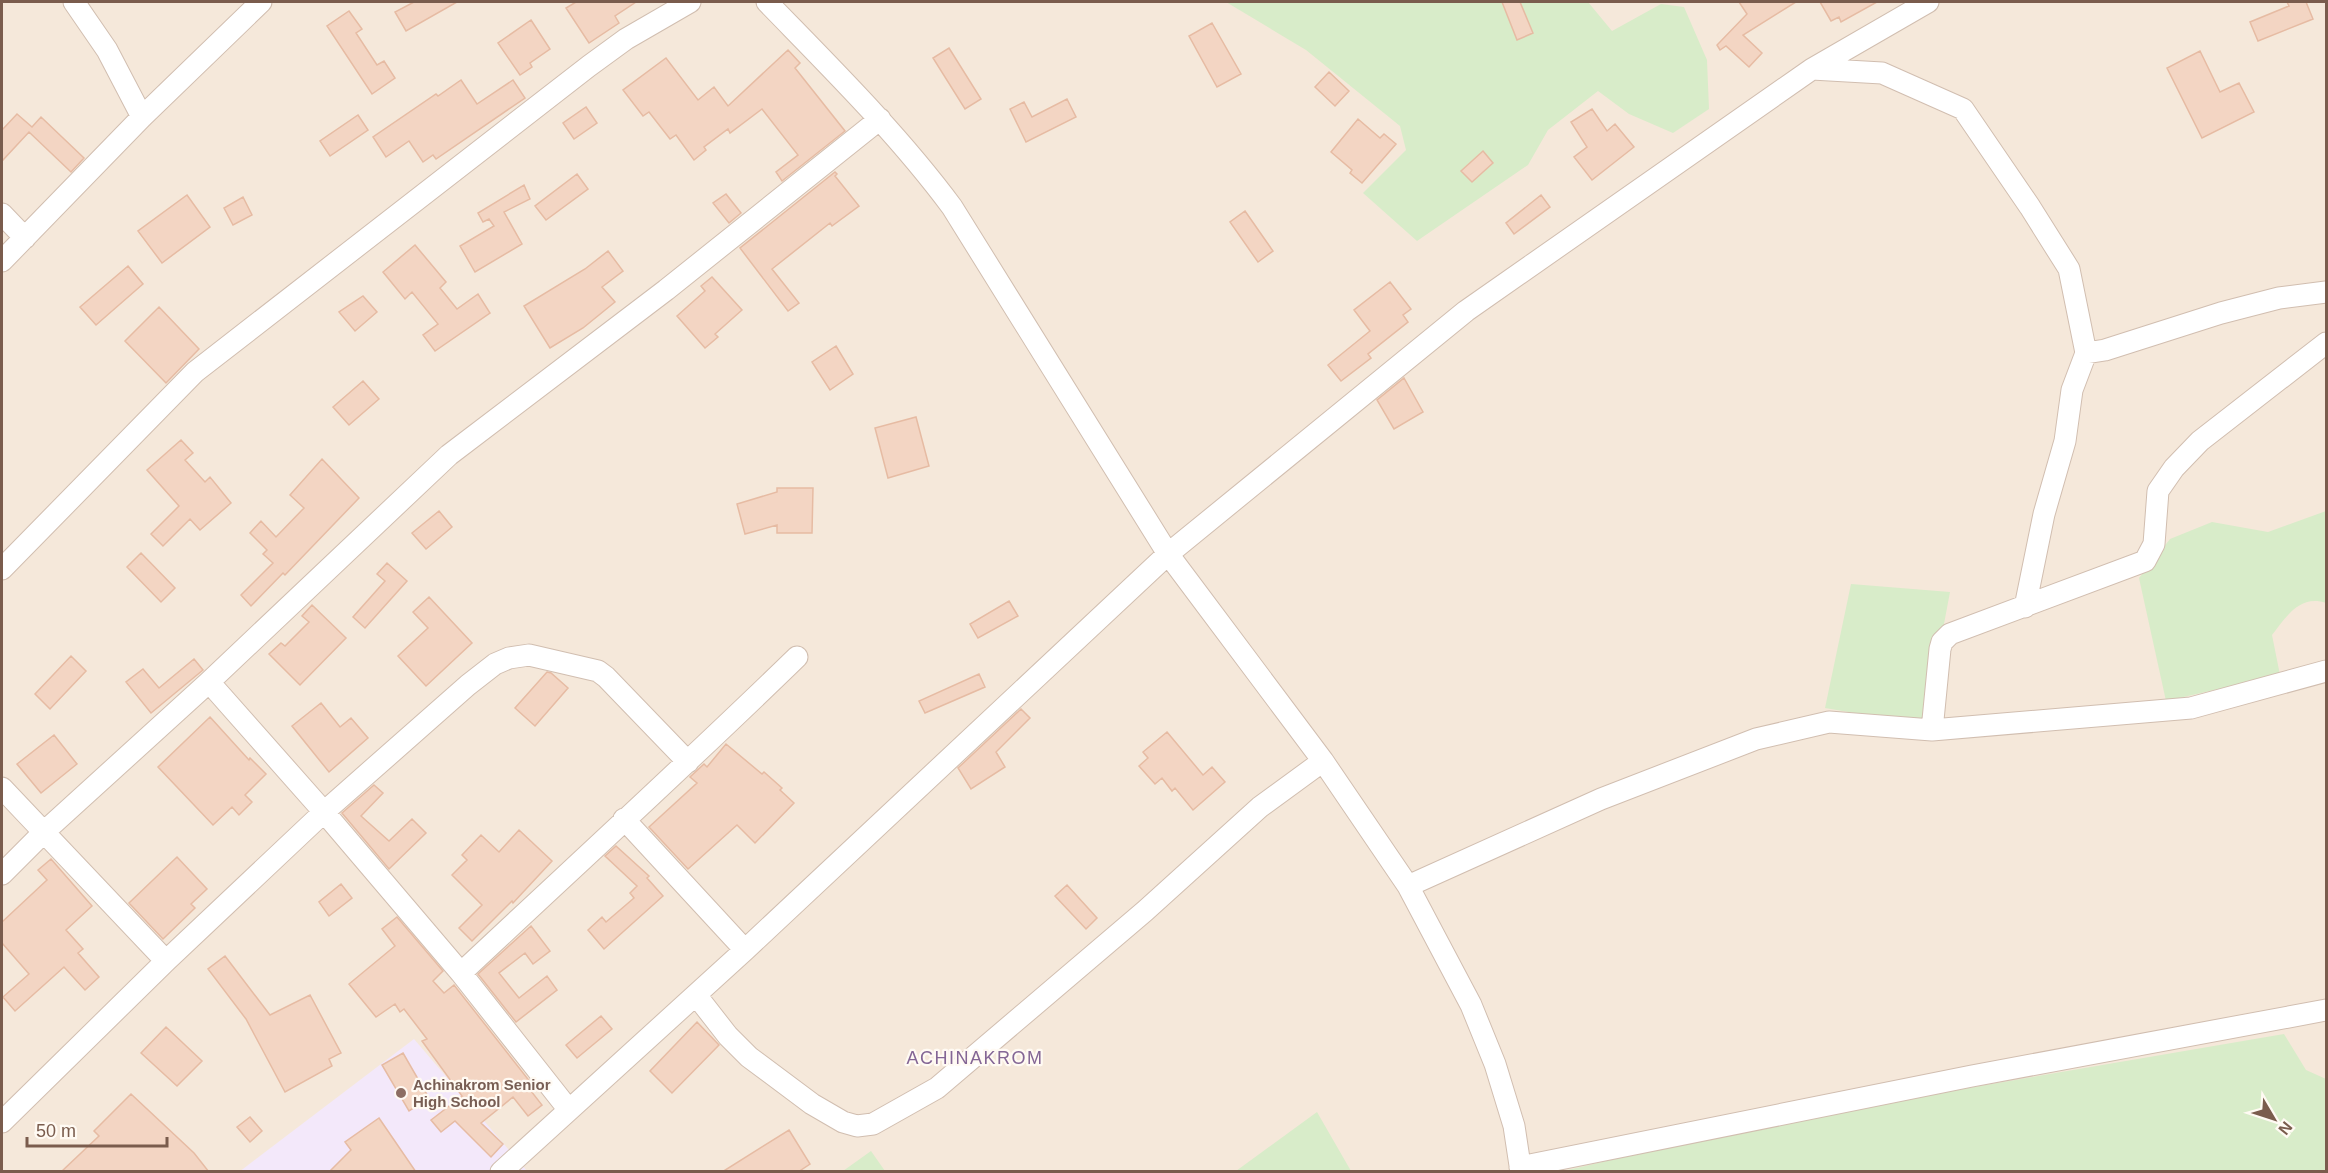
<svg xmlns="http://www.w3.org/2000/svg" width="2328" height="1173" viewBox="0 0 2328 1173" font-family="Arial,sans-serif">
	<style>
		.residential { fill: #f5e8da }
		.education { fill: #f3e8fa }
		.green { fill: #d8ecc9 }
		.building { fill: #f3d5c3; stroke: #e6bba3; stroke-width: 1.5 }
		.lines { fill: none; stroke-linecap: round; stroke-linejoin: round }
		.minor-casing { stroke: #d1beb0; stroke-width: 23 }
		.minor { stroke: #fff; stroke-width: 21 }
		.education-dot { fill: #8d6e63; stroke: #fffaf3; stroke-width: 2 }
		.labels { text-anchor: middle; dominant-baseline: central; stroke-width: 4.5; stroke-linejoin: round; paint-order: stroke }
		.education-label { font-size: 15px; font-weight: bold; fill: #785e54; stroke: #fffaf3; text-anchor: start }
		.quarter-label { font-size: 18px; letter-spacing: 1.5px; fill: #846695; stroke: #fffaf3 }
	</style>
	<rect width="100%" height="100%" fill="#fdf6ec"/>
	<!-- residential -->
	<path class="residential" d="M2,2H2326V1155L1728,1172H2Z"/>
	<!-- education -->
	<path class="education" d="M414,1039L527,1171L239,1172Z"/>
	<!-- green -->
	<path class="green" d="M1226,2H1588L1612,31L1661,4L1684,7L1707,60L1709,109L1673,133L1629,114L1598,91L1548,130L1528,165L1417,241L1363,193L1406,150L1400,126L1306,50Z
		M2326,511V603C2300,594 2286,617 2272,635L2280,675L2166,701L2139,578L2170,539L2212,522L2268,532Z
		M1851,584L1950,592L1925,725L1825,708Z
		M2284,1034L2306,1070L2326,1079V1171L1559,1172L1793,1118Z
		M1317,1112L1351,1171H1236Z
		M871,1151L885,1171H843Z"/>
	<!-- building -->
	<path class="building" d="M414,2H457L406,31L395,12Z
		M576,2H636L615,16L619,23L589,43L566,8Z
		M1502,2H1520L1533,33L1517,40Z
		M1739,2H1796L1743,35L1762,53L1749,67L1726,46L1720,50L1717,45L1747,14Z
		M1820,2H1877L1841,22L1839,17L1831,21Z
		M2287,2H2306L2313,19L2258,41L2250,22L2289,6Z
		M349,11L362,29L356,33L377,65L384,61L395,78L372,94L327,26Z
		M531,20L550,49L530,63L532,67L520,75L498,43Z
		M1212,23L1241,74L1217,87L1189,36Z
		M949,48L981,99L965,109L933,58Z
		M788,50L800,63L795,68L845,131L782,181L776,172L798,155L762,109L730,133L728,129L704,147L706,150L694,160L676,135L670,139L649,112L643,116L623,90L666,58L698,100L714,87L728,106Z
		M2200,51L2220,92L2239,83L2254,112L2202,138L2167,68Z
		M1329,72L1349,91L1335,106L1315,87Z
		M461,80L477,104L513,80L525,98L436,159L433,155L423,162L409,141L386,157L373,137L436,94L438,96Z
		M1067,99L1076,117L1026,142L1010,109L1024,102L1032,117Z
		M586,107L597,123L574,139L563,123Z
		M1592,109L1607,131L1615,124L1634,147L1592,180L1574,157L1587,147L1571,122Z
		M17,114L32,127L41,117L84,158L71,172L29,132L2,161V130Z
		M358,115L368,130L330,156L320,141Z
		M1358,119L1380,138L1384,134L1396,144L1362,183L1350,173L1352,170L1331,152Z
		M1483,151L1493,163L1472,182L1461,171Z
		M835,172L837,174L835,176L859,206L832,226L830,223L772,269L799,303L788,311L740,248Z
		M577,174L588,189L546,220L535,206Z
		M524,185L530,199L504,212L522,244L475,272L460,246L494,226L489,219L483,222L478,213Z
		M726,194L741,213L729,223L713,203Z
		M187,195L210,227L162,263L138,231Z
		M1541,195L1550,207L1514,234L1506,223Z
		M243,197L252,215L233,225L224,208Z
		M1245,211L1273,251L1258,262L1230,222Z
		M415,245L446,282L440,288L457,309L478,294L490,313L435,351L423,335L438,324L412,292L405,299L383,272Z
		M608,251L623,271L602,287L615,302L583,328L550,348L524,306L585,269Z
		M128,266L143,284L96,325L80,307Z
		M712,277L742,310L715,334L718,337L705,348L677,316L705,291L701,286Z
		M1390,282L1411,309L1403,315L1408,322L1368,354L1371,358L1341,381L1328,365L1370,331L1354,310Z
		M363,296L377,312L355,331L339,312Z
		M159,307L199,349L166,383L125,341Z
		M836,346L853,374L830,390L812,362Z
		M1404,378L1423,412L1394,429L1377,400Z
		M363,381L379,399L349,425L333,407Z
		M916,417L929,466L888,478L875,428Z
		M181,440L193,453L185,460L205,482L210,477L231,503L200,530L190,519L163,546L151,534L179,506L147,470Z
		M322,459L359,498L285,575L283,573L251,606L241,595L273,563L263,554L267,550L250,533L261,521L276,537L304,508L290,495Z
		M777,488H813L812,533H777V525L745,534L737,504L777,492Z
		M439,511L452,527L426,549L412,533Z
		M141,553L175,588L161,602L127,567Z
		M387,563L407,581L365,628L353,617L385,581L377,574Z
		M429,597L472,643L426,686L398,656L428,628L413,612Z
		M1009,601L1018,616L978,638L970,624Z
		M312,605L346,638L300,685L269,654L281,643L285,646L309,622L302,616Z
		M71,656L86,671L50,709L35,694Z
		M194,659L203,670L151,713L126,682L143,669L159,688Z
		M547,672L551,673L568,688L535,726L515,708Z
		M979,674L985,687L925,713L919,701Z
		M321,703L340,727L351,718L368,738L329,772L292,726Z
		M1021,709L1030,718L996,752L1005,767L971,789L958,768Z
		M210,717L249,760L250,758L266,774L245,795L252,802L239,815L232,807L213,825L158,767Z
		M1167,732L1203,775L1212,767L1225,782L1193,810L1175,788L1172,791L1162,778L1155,784L1139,766L1148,758L1143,752Z
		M54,735L77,764L41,793L17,764Z
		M726,744L762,774L764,772L782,788L780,790L794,803L755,843L737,825L688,869L649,827L697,783L690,777L704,764L707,767Z
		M374,785L383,793L361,816L389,841L412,819L426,833L389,869L342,813Z
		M519,830L552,861L513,903L512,901L472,941L459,928L482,905L452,875L467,860L462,855L481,835L499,852Z
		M616,846L649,876L647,878L663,896L604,949L588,930L602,917L606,922L634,898L630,893L637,886L605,856Z
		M177,857L207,889L191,904L195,908L163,939L129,903Z
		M51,859L92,906L66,930L83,949L78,953L99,977L85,990L64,967L15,1011L3,997L29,974L2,943V922L47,880L38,870Z
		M341,884L352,898L329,916L319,902Z
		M1067,885L1097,918L1086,929L1055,896Z
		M397,917L443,971L433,981L444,993L454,985L531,1083L527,1086L542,1105L528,1116L513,1097L481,1123L503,1144L491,1157L455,1121L441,1132L431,1120L462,1096L422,1041L427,1039L404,1009L400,1012L395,1004L376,1017L349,984L395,946L382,929Z
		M531,926L550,951L533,964L525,953L499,973L519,998L547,976L557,990L516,1022L478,974Z
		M225,956L270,1015L310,995L341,1053L329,1059L332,1066L285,1092L246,1019L208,969Z
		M601,1016L612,1029L577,1058L566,1045Z
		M697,1022L719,1045L672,1093L650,1071Z
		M166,1027L202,1061L177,1086L141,1053Z
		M403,1053L429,1098L409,1111L382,1065Z
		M131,1094L194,1153L209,1172H61L99,1136L94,1131Z
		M250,1117L262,1131L250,1142L237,1127Z
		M379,1118L416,1172H329L351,1150L345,1142Z
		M789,1130L810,1164L798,1172H722Z"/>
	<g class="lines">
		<!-- minor casing -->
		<g class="minor-casing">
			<path id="minor" d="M74,2L107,50L142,117
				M767,2C831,68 897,133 952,207L1168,554L1323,761L1408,886L1471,1005L1495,1064L1514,1126L1521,1172
				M1812,69L1882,73L1963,109L2030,207L2069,269L2086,353L2072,390L2065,441L2044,514L2025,607
				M2,214L25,238
				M2,261L142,117L261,2
				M2086,353L2105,350L2221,313L2279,298L2326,292
				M2,569L195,372L589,66L626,39L690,2
				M209,682L324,812L468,685L495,664L509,658L529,655L598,671L606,677L688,762
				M1932,730L1940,649L1942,642L1950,634L2145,561L2154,544L2158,491L2174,468L2200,441L2326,343
				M2,788L166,961
				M624,819L745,950
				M2,874L44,832L209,682L449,455L666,290L880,119
				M1408,886L1601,799L1756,739L1829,722L1932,730L2191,708L2326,671
				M461,973C573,868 687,764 797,657
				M696,995L728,1036L749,1057L812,1104L843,1122L857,1126L873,1124L937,1088L1145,911L1260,807L1323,761
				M2,1122L166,961L324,812L461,973L569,1110
				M1520,1167L1972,1076L2326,1010
				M501,1172L745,950L1168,554L1466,311L1812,69L1928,2"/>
		</g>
		<!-- minor -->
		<use href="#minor" class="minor"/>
	</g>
	<!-- markers -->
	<circle class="education-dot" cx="401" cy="1093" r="6"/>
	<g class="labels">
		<!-- education labels -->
		<g class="education-label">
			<text x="413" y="1084">Achinakrom Senior<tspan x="413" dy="17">High School</tspan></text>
		</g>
		<!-- quarter labels -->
		<g class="quarter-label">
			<text x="975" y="1058">ACHINAKROM</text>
		</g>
	</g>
	<!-- border -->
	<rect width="2328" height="1173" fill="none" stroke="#7a5c4d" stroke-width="6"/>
	<!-- north arrow -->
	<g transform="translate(2274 1119) rotate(129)" stroke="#fffaf3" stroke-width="4.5" paint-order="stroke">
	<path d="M0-4.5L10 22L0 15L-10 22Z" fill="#7a5c4d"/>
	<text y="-9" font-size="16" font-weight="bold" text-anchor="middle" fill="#7a5c4d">N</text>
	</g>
	<!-- scale -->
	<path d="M27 1137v9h140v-9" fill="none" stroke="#7a5c4d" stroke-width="3"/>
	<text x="36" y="1137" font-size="18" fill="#7a5c4d" stroke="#fffaf3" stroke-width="4.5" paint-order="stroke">50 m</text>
</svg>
